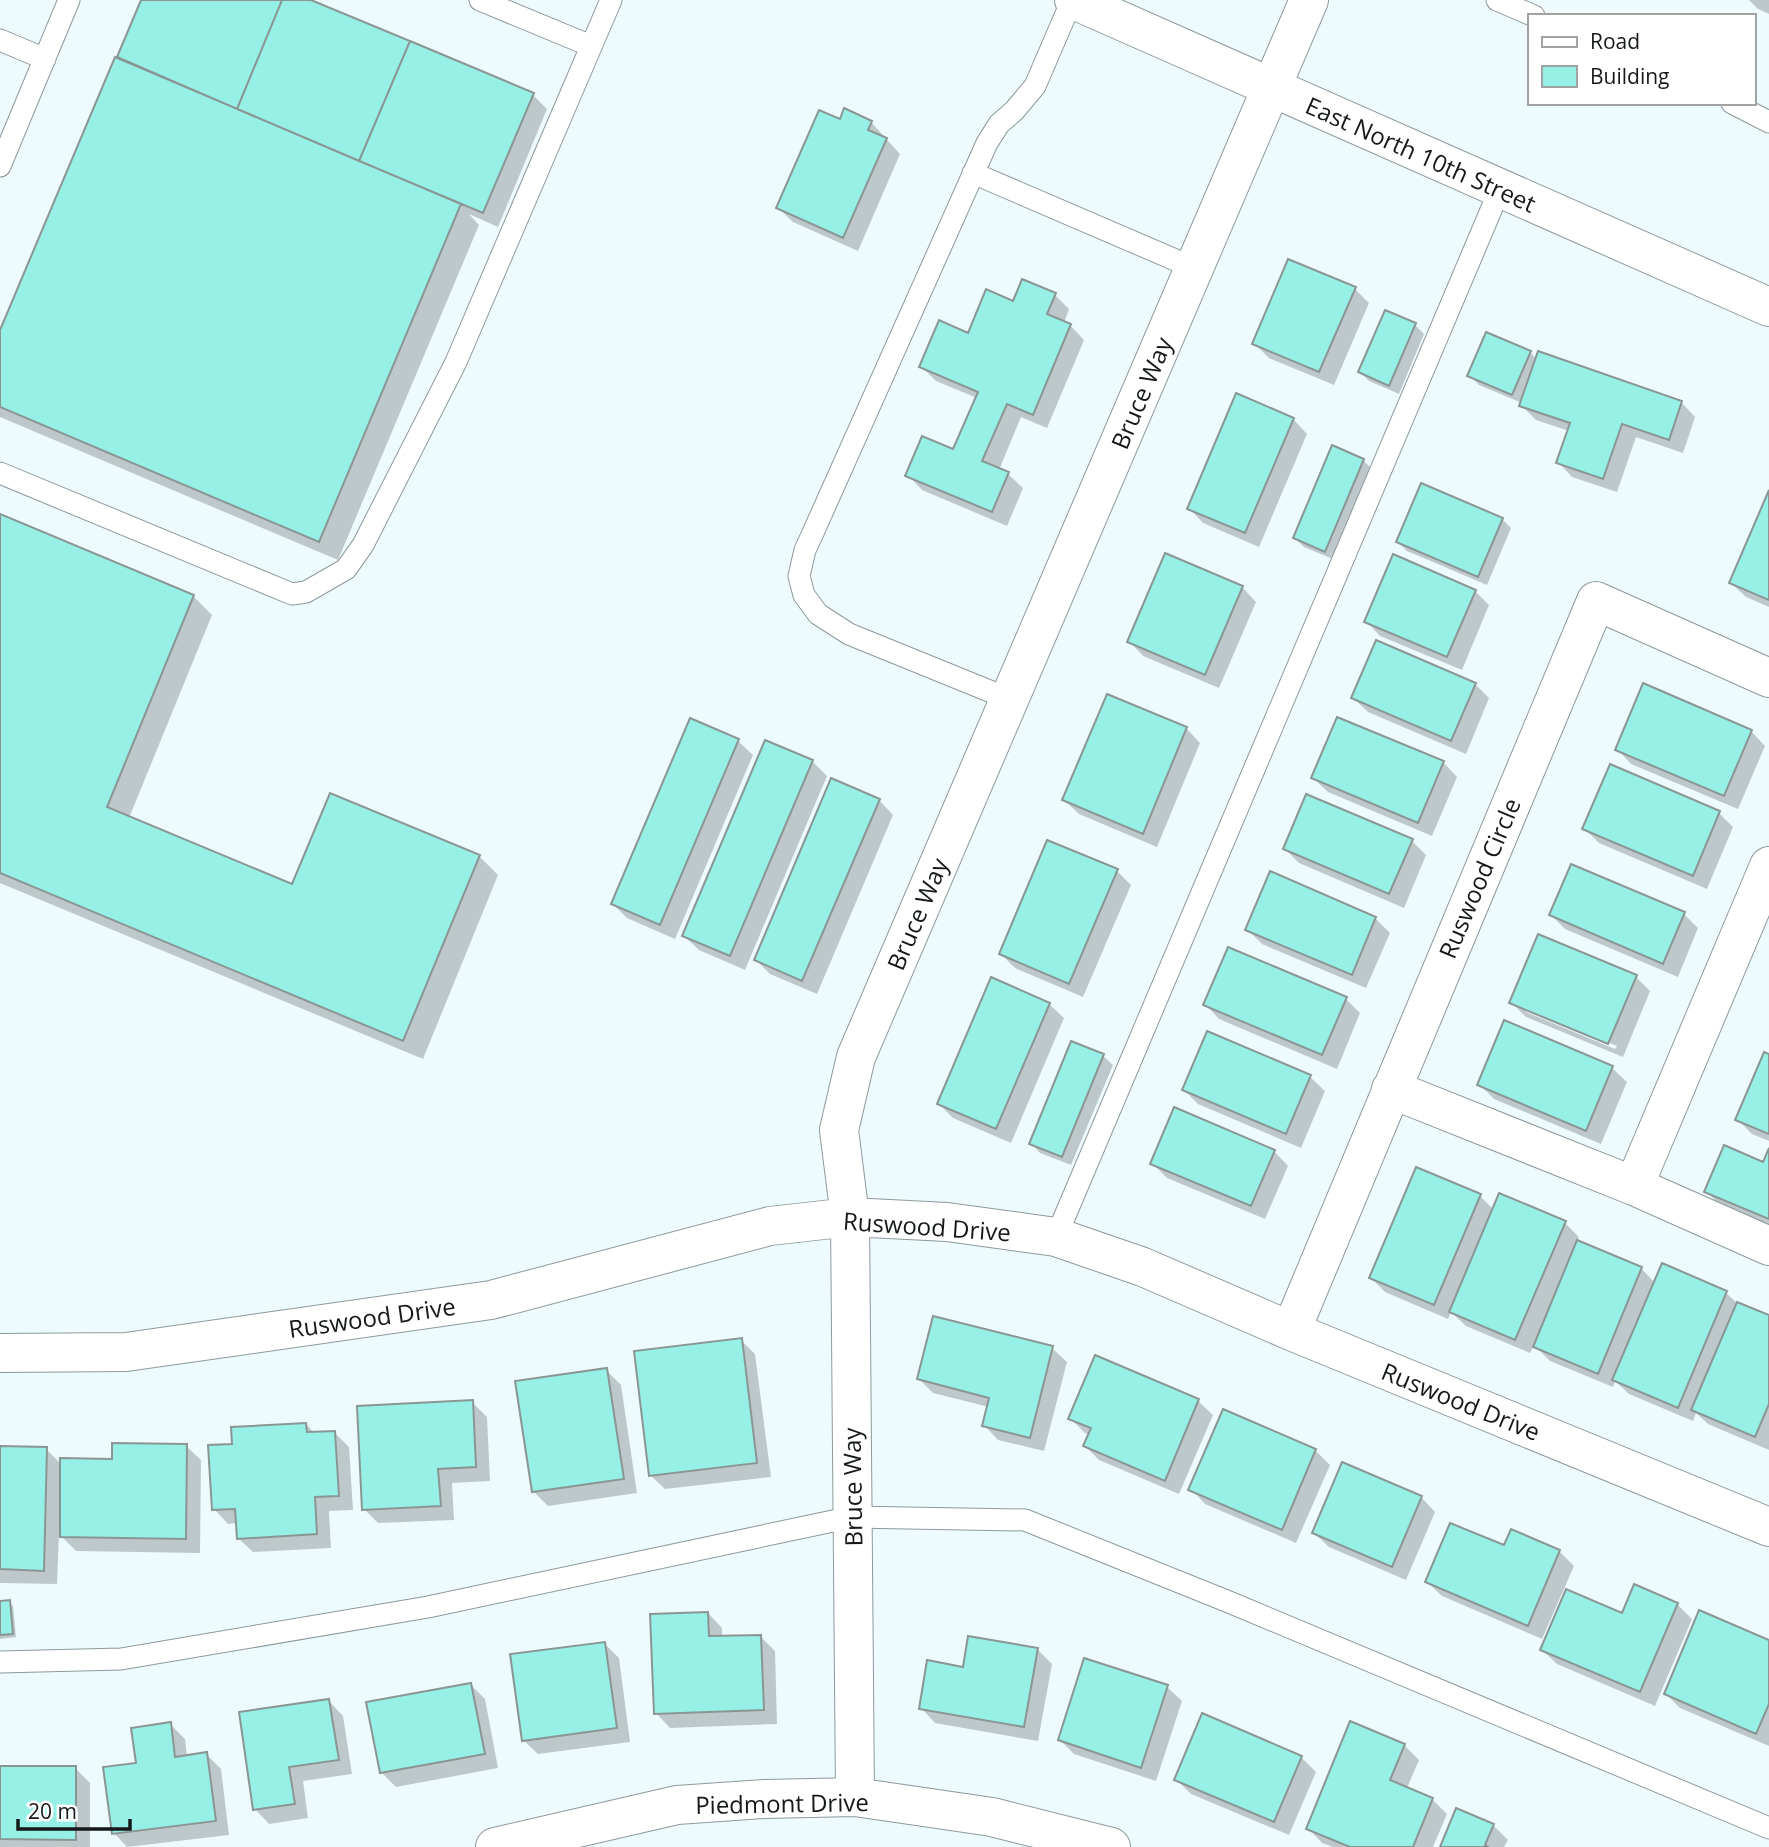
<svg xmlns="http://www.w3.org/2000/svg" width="1769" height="1847" viewBox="0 0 1769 1847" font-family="'Open Sans',sans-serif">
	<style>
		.shadow { fill: #0003; fill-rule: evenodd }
		.building { fill: #96f0e5; stroke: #8a9694; stroke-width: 2 }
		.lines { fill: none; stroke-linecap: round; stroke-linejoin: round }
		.lane-casing { stroke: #8d999c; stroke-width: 23 }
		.street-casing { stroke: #8d999c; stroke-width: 40 }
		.secondary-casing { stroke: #8d999c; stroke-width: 40 }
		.lane { stroke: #fff; stroke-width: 21 }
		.street { stroke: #fff; stroke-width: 38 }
		.secondary { stroke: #fff; stroke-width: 38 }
		.labels { text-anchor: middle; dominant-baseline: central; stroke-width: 5; stroke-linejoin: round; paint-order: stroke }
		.street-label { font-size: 24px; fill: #15191a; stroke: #fff }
	</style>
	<rect width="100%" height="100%" fill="#eefbfe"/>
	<!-- shadow -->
	<path class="shadow" d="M143,0H306L533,95L547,109L498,227L469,214L479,225L338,560L0,417V334Z
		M1749,0H1769V14L1758,9Z
		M841,121L871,122L900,154L858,251L793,222L778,208Z
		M1355,289L1369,303L1334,385L1269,358L1254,343Z
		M1055,295L1069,309L1064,323L1070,325L1084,340L1047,428L1021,417L999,470L1008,474L1023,488L1007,526L922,490L908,475L954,452L977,398L936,381L921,366L1014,303Z
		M1415,325L1424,334L1399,394L1369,381L1360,372Z
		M1530,352L1537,360L1681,402L1695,417L1683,453L1636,437L1617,492L1572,477L1558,462L1569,431L1536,420L1521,405L1522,403L1479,385L1469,375Z
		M1293,419L1307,434L1259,547L1203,523L1189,508Z
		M1363,460L1372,469L1335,560L1304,547L1295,538Z
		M1769,494V607L1746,597L1731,583Z
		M0,516L193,596L212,615L129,818L293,886L479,856L498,875L423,1059L0,883Z
		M1502,519L1511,528L1487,585L1407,551L1398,542Z
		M1242,587L1256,602L1219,688L1143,656L1129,641Z
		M1475,591L1489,605L1462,670L1380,636L1366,621Z
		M1475,684L1489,698L1466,754L1368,712L1353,698Z
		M1186,728L1200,743L1157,847L1079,814L1064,800Z
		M1751,731L1765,746L1738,809L1631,764L1617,749Z
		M738,741L753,755L675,939L627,918L613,904Z
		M812,761L827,776L745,970L699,950L684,936Z
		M1443,762L1457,777L1432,836L1328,792L1313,778Z
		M879,800L893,815L817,994L770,974L756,960Z
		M1719,813L1733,827L1707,889L1599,843L1584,828Z
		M1412,841L1426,855L1404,908L1299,863L1285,849Z
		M1117,871L1131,885L1083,997L1015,968L1001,954Z
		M1684,914L1698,928L1678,977L1565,929L1551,915Z
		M1375,918L1390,933L1366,988L1262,944L1247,929Z
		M1636,977L1650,991L1623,1057L1526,1017L1511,1002ZM1526,1008L1617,1046L1615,1049L1526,1012Z
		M1346,999L1360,1013L1337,1069L1219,1019L1205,1004Z
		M1049,1004L1064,1018L1011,1143L953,1118L939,1104Z
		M1505,1022L1612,1068L1627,1082L1601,1144L1494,1099L1479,1084Z
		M1208,1033L1310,1077L1325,1091L1301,1148L1198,1104L1184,1090Z
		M1103,1056L1113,1065L1071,1165L1040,1153L1031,1143Z
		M1769,1056V1141L1752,1134L1737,1119Z
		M1274,1151L1288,1166L1265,1219L1167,1178L1152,1163Z
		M1769,1152V1226L1721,1206L1706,1191L1764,1164Z
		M1480,1196L1494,1210L1565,1223L1579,1237L1577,1242L1641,1268L1655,1283L1663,1266L1726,1293L1737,1303L1769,1317V1450L1708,1424L1696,1413L1693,1421L1629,1394L1615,1381L1613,1387L1550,1361L1534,1345L1530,1353L1466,1326L1451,1312L1448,1319L1385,1292L1371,1278Z
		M741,1340L755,1354L771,1477L665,1489L650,1475Z
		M1052,1348L1067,1362L1044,1451L998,1440L984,1425L989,1407L933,1393L919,1379Z
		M1096,1358L1198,1401L1213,1415L1179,1494L1099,1460L1085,1446L1090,1435L1085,1433L1070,1418Z
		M606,1370L621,1385L637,1493L548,1506L533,1491Z
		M472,1402L487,1417L490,1481L452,1483L454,1520L378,1523L364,1509Z
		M306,1424L315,1434L335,1433L349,1447L353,1510L329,1511L331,1548L253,1552L238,1538L237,1523L228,1524L214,1509L234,1445Z
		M186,1446L201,1460L200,1553L76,1551L59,1534L57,1584L0,1583V1448L46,1449L62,1465L114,1461Z
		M1315,1450L1330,1465L1296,1543L1205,1504L1191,1489Z
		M1421,1497L1435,1512L1406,1580L1329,1547L1314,1533Z
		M1505,1548L1559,1551L1574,1566L1542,1639L1442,1596L1427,1582Z
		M9,1602L13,1606L16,1637L0,1639V1603Z
		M1677,1604L1692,1619L1655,1706L1557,1664L1542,1650Z
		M708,1613L722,1628V1638L760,1636L775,1651L777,1724L670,1728L656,1713Z
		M1769,1642V1746L1680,1708L1666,1694Z
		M605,1644L619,1658L630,1742L538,1754L523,1740Z
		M1037,1649L1052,1664L1038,1741L935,1723L921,1708L965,1669Z
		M471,1685L485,1699L498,1768L396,1787L381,1772Z
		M1167,1687L1182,1701L1156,1781L1074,1754L1060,1740Z
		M329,1701L343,1716L352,1774L303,1781L308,1818L269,1824L255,1809Z
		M170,1724L185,1739L187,1757L206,1754L221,1769L229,1835L127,1847L114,1833L138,1764Z
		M1404,1745L1419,1760L1407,1788L1432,1799L1447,1814L1433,1847H1333L1322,1843L1308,1828Z
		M1301,1757L1316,1772L1289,1835L1191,1794L1176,1779Z
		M0,1768H75L90,1783V1847H0Z
		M1493,1825L1508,1840L1504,1847H1442Z"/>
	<!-- building -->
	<path class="building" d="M141,0H282L237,109L117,57Z
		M282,0H311L410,41L359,161L237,109Z
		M410,41L534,93L483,213L359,161Z
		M115,57L461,204L319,542L0,407V330Z
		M844,108L872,121L868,130L887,138L843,238L776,208L819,110L840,119Z
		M1288,259L1356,287L1319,372L1252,344Z
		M1022,279L1056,293L1047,314L1071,324L1033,415L1007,404L982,461L1009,472L992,512L905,476L922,436L953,449L978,392L919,367L939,320L968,333L986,289L1013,301Z
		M1385,310L1416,323L1389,386L1358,372Z
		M1486,332L1531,351L1512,395L1467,376Z
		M1538,351L1682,401L1669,440L1622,424L1603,479L1556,463L1570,423L1519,406Z
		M1236,393L1294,418L1245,533L1187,509Z
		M1332,445L1364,459L1325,552L1293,538Z
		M1421,483L1503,518L1478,577L1396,542Z
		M1769,490V600L1729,583Z
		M0,514L194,595L107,807L292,884L330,793L480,855L403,1041L0,873Z
		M1165,553L1243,586L1205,675L1127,642Z
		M1393,554L1476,590L1447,657L1364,622Z
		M1376,640L1476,683L1451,741L1351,698Z
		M1643,683L1752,730L1724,796L1615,750Z
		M1107,694L1187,727L1143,834L1062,800Z
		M1337,717L1444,761L1418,823L1311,778Z
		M690,718L739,739L660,925L611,904Z
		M765,740L813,760L730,956L682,936Z
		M1610,764L1720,811L1693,876L1582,829Z
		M831,778L880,799L802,981L754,960Z
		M1306,794L1413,839L1389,894L1283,849Z
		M1047,840L1118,869L1069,984L999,954Z
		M1571,864L1685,912L1663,964L1549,915Z
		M1270,871L1376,917L1352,975L1245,930Z
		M1538,934L1637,975L1608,1044L1509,1003Z
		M1228,947L1347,997L1322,1055L1203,1005Z
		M991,977L1050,1003L996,1129L937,1104Z
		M1504,1020L1613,1066L1586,1131L1477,1085Z
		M1207,1031L1311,1075L1286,1134L1182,1090Z
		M1071,1041L1104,1054L1062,1157L1029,1144Z
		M1764,1052L1769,1054V1134L1735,1120Z
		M1174,1107L1275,1150L1251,1206L1150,1164Z
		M1724,1145L1763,1162L1769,1148V1219L1704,1192Z
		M1416,1167L1481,1194L1434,1305L1369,1278Z
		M1499,1193L1566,1221L1515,1340L1449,1312Z
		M1577,1240L1642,1267L1598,1374L1533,1347Z
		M1662,1263L1727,1291L1678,1408L1612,1380Z
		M1737,1302L1769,1315V1404L1755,1437L1691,1410Z
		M933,1316L1053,1346L1030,1438L982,1426L989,1398L917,1379Z
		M742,1338L757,1463L649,1476L634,1351Z
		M1095,1355L1199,1399L1165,1481L1083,1446L1091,1428L1068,1419Z
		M607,1368L624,1479L532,1492L515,1381Z
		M473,1400L476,1467L438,1469L441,1506L362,1510L357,1406Z
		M1223,1409L1316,1449L1282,1530L1188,1490Z
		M306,1423L307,1432L335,1431L339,1496L315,1497L317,1534L237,1539L235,1509L212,1510L208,1445L232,1444L231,1427Z
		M112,1443L187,1444L186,1539L60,1537V1458L112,1459Z
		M0,1446L47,1447L44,1571L0,1569Z
		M1342,1462L1422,1496L1392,1567L1312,1533Z
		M1450,1523L1504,1545L1511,1529L1560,1550L1528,1626L1425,1582Z
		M1634,1584L1678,1603L1640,1692L1540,1650L1566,1589L1622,1613Z
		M10,1600L13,1634L0,1635V1601Z
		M1699,1610L1769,1640V1704L1756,1734L1664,1694Z
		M708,1612L709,1636L761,1635L764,1710L654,1714L650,1614Z
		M968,1636L1038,1648L1024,1727L919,1709L927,1660L963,1667Z
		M605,1642L617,1728L522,1741L510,1654Z
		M1084,1658L1168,1685L1141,1768L1058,1740Z
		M471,1683L485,1754L380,1773L366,1702Z
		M329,1699L339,1760L289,1767L295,1804L253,1810L239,1712Z
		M1202,1713L1302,1756L1274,1822L1174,1780Z
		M1350,1721L1405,1744L1390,1780L1433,1798L1413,1847H1350L1306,1829Z
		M171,1722L175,1757L207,1752L216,1821L112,1834L103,1767L136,1763L131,1728Z
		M0,1766H76V1840L0,1839Z
		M1456,1808L1494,1824L1485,1845L1488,1847H1440Z"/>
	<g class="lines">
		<!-- lane casing -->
		<g class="lane-casing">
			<path id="lane" d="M480,0L591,46
				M1497,0L1534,16
				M0,40L45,59
				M1732,103L1769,122
				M0,166L69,0
				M973,173L1194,268
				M0,473L292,594L306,592L346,569L363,545L456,362L611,0
				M1009,699L849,634L818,614L804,595L799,576L805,550L812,535L987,143L999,124L1014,111L1035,86L1072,0
				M1056,1237L1500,189
				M0,1662L121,1659L428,1607L852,1517L1025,1520L1229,1602L1769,1828"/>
		</g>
		<!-- street casing -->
		<g class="street-casing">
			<path id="street" d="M1391,1089L1634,1186L1769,866
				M1634,1186L1769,1246
				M1291,1331L1596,601L1769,678
				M0,1353L126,1352L491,1300L770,1226L850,1217L947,1222L1056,1237L1143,1267L1291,1331L1769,1527
				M855,1797L850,1217L839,1130L856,1057L1309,0
				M495,1847L677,1805L765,1799L855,1797L992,1817L1111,1847"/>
		</g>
		<!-- secondary casing -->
		<g class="secondary-casing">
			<path id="secondary" d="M1074,0L1769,307"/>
		</g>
		<!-- lane -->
		<use href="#lane" class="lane"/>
		<!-- street -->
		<use href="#street" class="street"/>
		<!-- secondary -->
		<use href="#secondary" class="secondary"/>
	</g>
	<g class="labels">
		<!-- street labels -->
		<g class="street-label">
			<text transform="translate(1421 154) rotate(24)">East North 10th Street</text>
			<text transform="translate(1141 393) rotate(-67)">Bruce Way</text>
			<text transform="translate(1479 878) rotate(-67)">Ruswood Circle</text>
			<text transform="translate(917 914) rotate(-67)">Bruce Way</text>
			<text transform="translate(927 1226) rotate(4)">Ruswood Drive</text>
			<text transform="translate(372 1317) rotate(-8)">Ruswood Drive</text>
			<text transform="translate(1461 1401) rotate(22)">Ruswood Drive</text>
			<text transform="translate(852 1487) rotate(-91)">Bruce Way</text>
			<text transform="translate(782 1803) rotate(-1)">Piedmont Drive</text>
		</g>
	</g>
	<!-- legend -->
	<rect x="1528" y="14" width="228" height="91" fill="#ffffff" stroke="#a1a3a3" stroke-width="2"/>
	<rect x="1542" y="37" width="35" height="10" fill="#ffffff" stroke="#a1a3a3" stroke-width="2"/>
	<text x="1590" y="49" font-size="21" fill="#15191a">Road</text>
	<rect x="1542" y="66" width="35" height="21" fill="#96f0e5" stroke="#a1a3a3" stroke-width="2"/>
	<text x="1590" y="84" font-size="21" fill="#15191a">Building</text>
	<!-- scale -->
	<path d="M18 1819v10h112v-10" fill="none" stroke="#15191a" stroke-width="3.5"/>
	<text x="28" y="1819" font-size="21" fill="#15191a" stroke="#ffffff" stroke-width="5" paint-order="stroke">20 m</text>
</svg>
